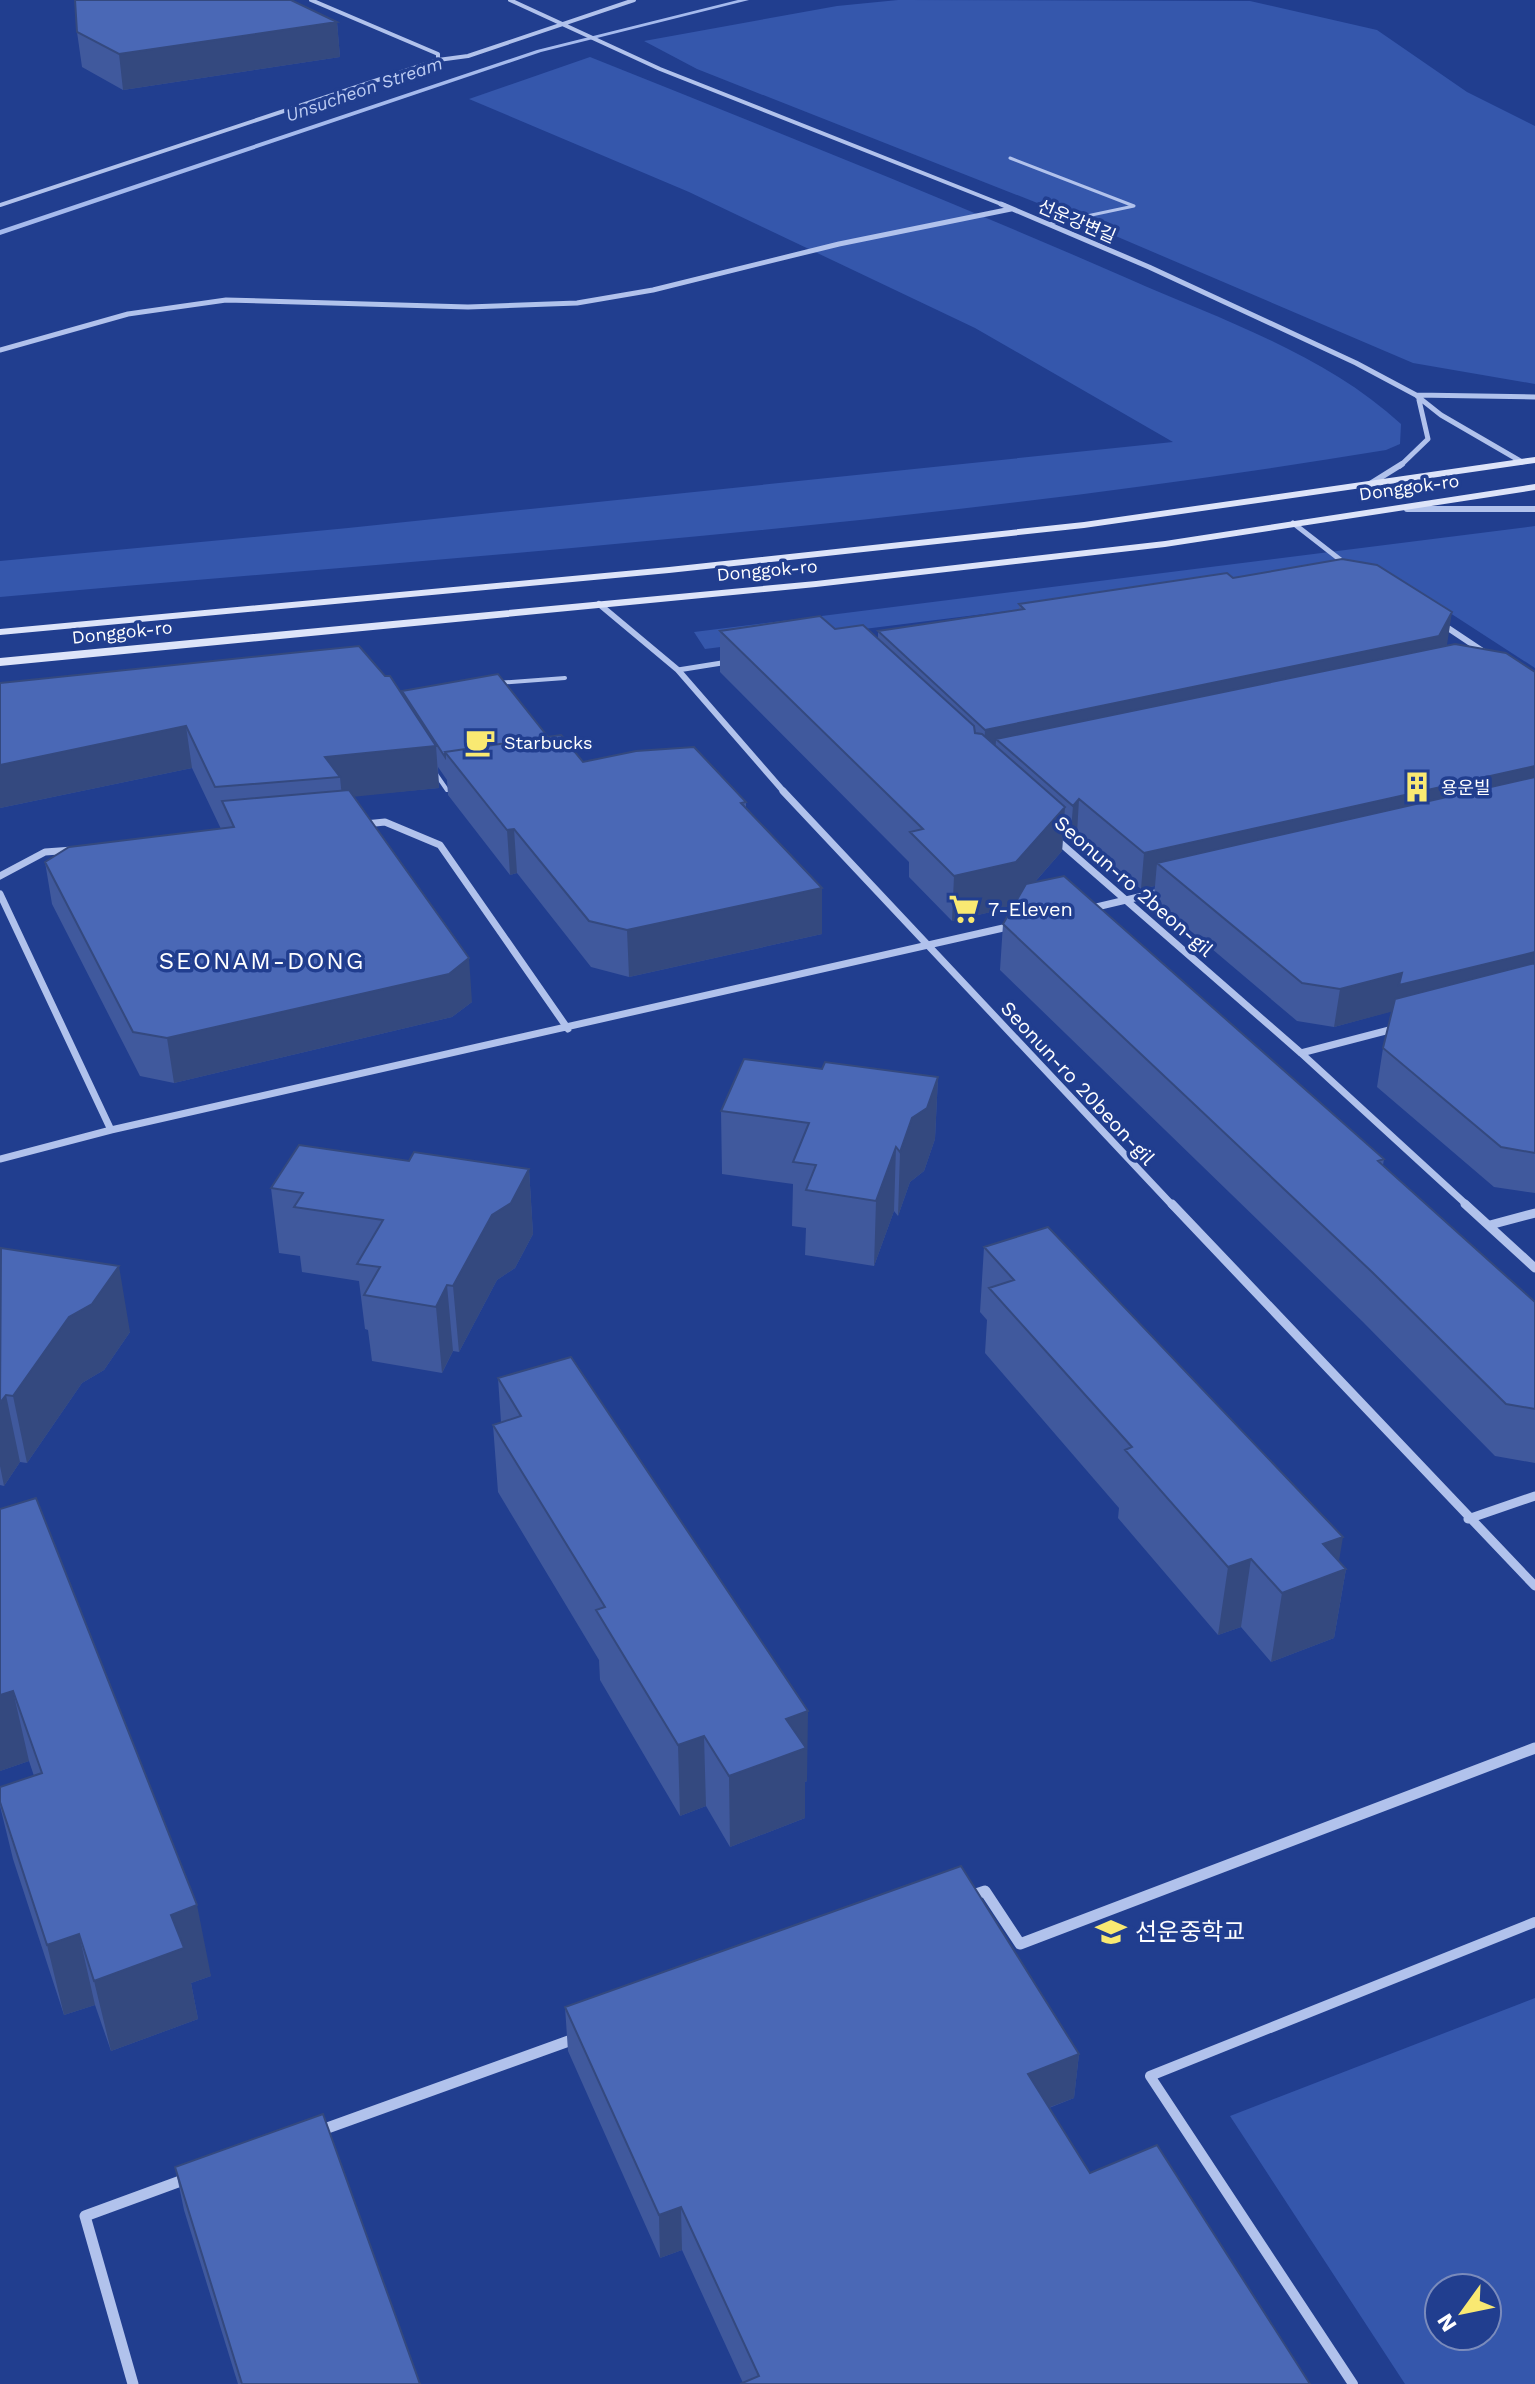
<svg xmlns="http://www.w3.org/2000/svg" width="1535" height="2384" viewBox="0 0 1535 2384" font-family="'Work Sans','Noto Sans KR',sans-serif">
	<style>
		.green { fill: #3557ac; fill-rule: evenodd }
		.lines { fill: none; stroke-linecap: round; stroke-linejoin: round }
		.stream { fill: #a5baed; fill-rule: evenodd }
		.service-far1 { stroke: #b1c2ec; stroke-width: 3 }
		.service { stroke: #b1c2ec; stroke-width: 4 }
		.pedestrian-far1 { stroke: #b1c2ec; stroke-width: 5 }
		.pedestrian { stroke: #b1c2ec; stroke-width: 10 }
		.minor-far5 { stroke: #b1c2ec; stroke-width: 4 }
		.minor-far4 { stroke: #b1c2ec; stroke-width: 5 }
		.minor-far3 { stroke: #b1c2ec; stroke-width: 6 }
		.minor-far2 { stroke: #b1c2ec; stroke-width: 7 }
		.minor-far1 { stroke: #b1c2ec; stroke-width: 9 }
		.minor { stroke: #b1c2ec; stroke-width: 11 }
		.secondary { fill: #dde4f9; fill-rule: evenodd }
		.wall { fill: #40599d }
		.shaded-wall { fill: #34497f }
		.building { fill: #4a68b6; stroke: #34497f; stroke-width: 2 }
		.labels { text-anchor: middle; dominant-baseline: central; stroke-width: 7; stroke-linejoin: round; paint-order: stroke }
		.far-water-label { font-size: 18px; font-style: italic; fill: #bdccf3; stroke: #213e8f }
		.far-street-label { font-size: 18px; fill: #fff; stroke: #213e8f }
		.far-poi-label { font-size: 18px; fill: #fff; stroke: #213e8f; text-anchor: start }
		.street-label { font-size: 20px; fill: #fff; stroke: #213e8f }
		.poi-label { font-size: 20px; fill: #fff; stroke: #213e8f; text-anchor: start }
		.quarter-label { font-size: 24px; letter-spacing: 2px; fill: #fff; stroke: #213e8f }
		.near-poi-label { font-size: 24px; fill: #fff; stroke: #213e8f; text-anchor: start }
	</style>
	<rect width="100%" height="100%" fill="#213e8f"/>
	<!-- green -->
	<path class="green" d="M898,0L1250,1L1377,30L1467,92L1535,126V384L1413,363L1050,208L697,69L644,41L837,6Z
		M590,57C770,129 951,201 1129,279C1222,320 1325,354 1401,424L1400,444L1386,450C927,526 463,556 0,597V561L348,528L1173,442L975,328L689,192L469,99Z
		M1535,526V668L1376,565L705,649L694,632Z
		M1535,1998V2384H1405L1230,2116ZM1439,2288H1487V2336H1439Z"/>
	<g class="lines">
		<!-- stream -->
		<path class="stream" d="M738,0H749L541,52L0,235V230L537,50Z"/>
		<!-- service-far1 -->
		<path class="service-far1" d="M1010,158L1134,206L1049,224"/>
		<!-- service -->
		<path class="service" d="M496,683L565,678
			M436,774L447,790L452,789"/>
		<!-- pedestrian-far1 -->
		<path class="pedestrian-far1" d="M1293,523L1347,565
			M678,670L728,662"/>
		<!-- pedestrian -->
		<path class="pedestrian" d="M1353,2384L1150,2076L1535,1922"/>
		<!-- minor-far5 -->
		<path class="minor-far5" d="M311,0L438,54V60
			M510,0L660,69L1006,206
			M0,205L438,60L468,56L634,0"/>
		<!-- minor-far4 -->
		<path class="minor-far4" d="M1001,204L1149,267L1356,363L1416,395L1535,397
			M0,350L128,314L226,300L468,307L577,303L653,290L839,244L1011,209
			M1417,396L1441,415L1522,462
			M1400,466L1428,439L1419,400"/>
		<!-- minor-far3 -->
		<path class="minor-far3" d="M1370,484L1402,464
			M1407,509H1535
			M599,604L678,670L785,793
			M1442,624L1484,652"/>
		<!-- minor-far2 -->
		<path class="minor-far2" d="M783,791L1173,1206
			M365,824L385,822L440,845L568,1029
			M1057,840L1301,1053L1468,1206
			M0,876L45,852L73,850
			M0,894L111,1130
			M1088,909L1164,891
			M1301,1053L1397,1028
			M0,1159L111,1130L1012,926"/>
		<!-- minor-far1 -->
		<path class="minor-far1" d="M1172,1204L1535,1586
			M1465,1204L1535,1268
			M1490,1225L1535,1213
			M1468,1519L1535,1496"/>
		<!-- minor -->
		<path class="minor" d="M970,1896L985,1891L1020,1944L1535,1748
			M319,2131L577,2038
			M133,2384L85,2216L186,2179"/>
		<!-- secondary -->
		<path class="secondary" d="M1535,457V463L1084,528L669,573L0,635V629L669,567L1084,522Z
			M1535,484V490L1165,547L816,587L0,666V658L816,581L1165,541Z"/>
	</g>
	<!-- wall -->
	<path class="wall" d="M337,22L340,57L123,90L82,67L77,32Z
		M1233,578L1447,646L1535,672V1193L1494,1187L1377,1087L1383,1048L1392,1011L1334,1027L1297,1021L1153,899L1155,886L1141,889L1077,834L1070,842L1063,835L1062,851L1035,882L1384,1159L1383,1165L1535,1302V1463L1495,1456L1363,1322L1000,970L1003,924L1012,907L952,921L909,877V862L720,672V631L835,629L878,639V631L1019,609V604Z
		M385,676L402,695V691L548,737L583,762L746,802V809L822,888V934L629,977L591,967L517,873L510,875L448,795L447,780L438,767L439,788L353,796L472,1002L452,1017L174,1083L140,1076L52,904L45,862L221,829L192,768L0,808V683Z
		M822,1069L938,1077L935,1139L924,1171L910,1182L898,1216L894,1211L874,1266L805,1255L806,1228L792,1226L793,1184L722,1174L721,1111Z
		M409,1161L529,1169L533,1234L515,1268L497,1280L459,1352L453,1351L442,1373L372,1361L368,1330L365,1329L359,1281L302,1272L300,1256L279,1253L271,1188Z
		M984,1247L1339,1561L1346,1569L1334,1638L1271,1662L1241,1627L1218,1635L1118,1518L1119,1508L985,1353L987,1320L980,1312Z
		M0,1250L130,1332L104,1370L82,1383L27,1463L20,1462L4,1486L0,1485Z
		M498,1378L807,1781L805,1782V1818L730,1847L706,1806L680,1816L600,1680L599,1660L498,1492L493,1425L501,1422Z
		M0,1509L211,1976L191,1983L198,2019L111,2051L95,2005L64,2015L13,1859L0,1806V1787L34,1776L29,1761L0,1771Z
		M565,2007L1079,2054L1074,2098L1049,2108L1090,2173L1310,2384L743,2383L682,2250L660,2258L568,2051Z
		M175,2167L420,2384H238L184,2210Z"/>
	<!-- shaded-wall -->
	<path class="shaded-wall" d="M337,22L340,57L123,90L119,54Z
		M1452,612L1447,645L1434,668L996,739L995,761L983,764L985,730Z
		M186,726L192,768L0,808V765Z
		M436,746L439,788L342,798L340,777L325,757Z
		M1535,766V800L1157,863L1155,886L1141,889L1144,853Z
		M1079,799L1077,834L1070,842L1073,806Z
		M1065,807L1062,851L1013,907L952,921L954,876Z
		M514,829L517,873L510,875L507,830Z
		M822,888V934L629,977L627,930Z
		M1535,952V988L1394,1011L1334,1027L1340,989L1402,973Z
		M469,958L472,1002L452,1017L174,1083L167,1038Z
		M938,1077L935,1139L924,1171L910,1182L898,1216L900,1152L912,1118Z
		M896,1147L894,1211L874,1266L876,1201Z
		M529,1169L533,1234L515,1268L497,1280L459,1352L453,1286L492,1215Z
		M119,1266L130,1332L104,1370L82,1383L27,1463L13,1396L69,1317Z
		M447,1285L453,1351L442,1373L436,1307Z
		M6,1395L20,1462L4,1486L0,1466V1403Z
		M1343,1537L1337,1573L1346,1569L1334,1638L1271,1662L1282,1593L1323,1544Z
		M1251,1559L1241,1627L1218,1635L1228,1567Z
		M13,1691L29,1761L0,1771V1695Z
		M808,1711L807,1781L805,1782V1818L730,1847L729,1776L786,1719Z
		M704,1736L706,1806L680,1816L678,1745Z
		M197,1905L211,1976L191,1983L198,2019L111,2051L94,1981L171,1915Z
		M79,1934L95,2005L64,2015L47,1945Z
		M1079,2054L1074,2098L1024,2117L1028,2074Z
		M681,2207L682,2250L660,2258L659,2215Z"/>
	<!-- building -->
	<path class="building" d="M75,0H291L337,22L119,54L77,32Z
		M1342,559L1377,565L1452,612L1439,636L985,730L878,631L1024,609L1019,604L1227,573L1233,578Z
		M820,616L835,629L863,625L974,726L975,733L982,734L1065,807L1016,862L954,876L910,832L923,829L720,631Z
		M1455,644L1506,653L1535,672V766L1144,853L1079,799L1073,806L996,739Z
		M359,646L385,676H390L436,746L325,757L340,777L215,787L186,726L0,765V683Z
		M498,674L548,737L445,752V757L402,691Z
		M561,735L583,762L636,751L694,747L746,802L741,803L822,888L627,930L589,921L514,829L507,830L445,752Z
		M1535,777V952L1399,985L1402,973L1340,989L1302,983L1157,863Z
		M349,790L469,958L449,974L167,1038L133,1032L45,862L69,847L234,827L222,801Z
		M1064,876L1384,1159L1378,1161L1535,1302V1409L1506,1404L1372,1272L1003,924L1026,884Z
		M1535,963V1153L1501,1147L1383,1048L1395,999Z
		M744,1059L822,1069L825,1062L938,1077L927,1108L912,1118L900,1152L896,1147L876,1201L806,1190L816,1165L793,1162L809,1123L721,1111Z
		M299,1145L409,1161L414,1152L529,1169L511,1203L492,1215L453,1286L447,1285L436,1307L364,1295L380,1267L357,1264L383,1220L294,1207L303,1193L271,1188Z
		M1048,1227L1343,1537L1323,1544L1346,1569L1282,1593L1251,1559L1228,1567L1125,1450L1132,1447L989,1288L1014,1280L984,1247Z
		M1,1248L119,1266L92,1304L69,1317L13,1396L6,1395L0,1403Z
		M571,1357L808,1711L786,1719L806,1748L729,1776L704,1736L678,1745L596,1610L605,1607L493,1425L521,1416L498,1378Z
		M36,1498L197,1905L171,1915L184,1948L94,1981L79,1934L47,1945L0,1802V1787L42,1773L13,1691L0,1695V1509Z
		M961,1866L1079,2054L1028,2074L1090,2173L1157,2145L1310,2384H740L759,2376L681,2207L659,2215L565,2007Z
		M323,2114L420,2384H242L175,2167Z"/>
	<!-- icons -->
	<defs>
		<g id="cafe-bare" transform="scale(2.4)"><path d="M-5.5-4.5H6V0H3Q3 3.5 0 3.5H-2.5Q-5.5 3.5-5.5 0ZM3-3.2v2h1.7v-2ZM-6 4.5H4V6H-6Z" fill="#f9e972" stroke="#213e8f" stroke-width="2.5" paint-order="stroke"/></g>
		<g id="building-bare" transform="scale(2.4)"><path d="M-4-6H4V6H1V3H-1V6H-4ZM-2.5-4.3h1.7v1.8h-1.7ZM.8-4.3h1.7v1.8H.8ZM-2.5-1h1.7V.8h-1.7ZM.8-1h1.7V.8H.8Z" fill="#f9e972" stroke="#213e8f" stroke-width="2.5" paint-order="stroke"/></g>
		<g id="supermarket-bare" transform="scale(2.4)"><path d="M-6-5.5h2.5l.6 2H6L4.5 2H-2.5L-4.4-4H-6ZM-1.5 3.2a1.3 1.3 0 1 0 .1 0ZM3 3.2a1.3 1.3 0 1 0 .1 0Z" fill="#f9e972" stroke="#213e8f" stroke-width="2.5" paint-order="stroke"/></g>
		<g id="school-bare" transform="scale(2.4)"><path d="M0-5L7-2L0 1L-7-2ZM-4 1L0 2.5L4 1V4Q0 6-4 4Z" fill="#f9e972" stroke="#213e8f" stroke-width="2.5" paint-order="stroke"/></g>
	</defs>
	<g fill-rule="evenodd">
		<use href="#cafe-bare" x="480" y="742"/>
		<use href="#building-bare" x="1417" y="787"/>
		<use href="#supermarket-bare" x="964" y="909"/>
		<use href="#school-bare" x="1111" y="1932"/>
	</g>
	<g class="labels">
		<!-- far-water labels -->
		<g class="far-water-label">
			<text transform="translate(364 89) rotate(-19)">Unsucheon Stream</text>
		</g>
		<!-- far-street labels -->
		<g class="far-street-label">
			<text transform="translate(1077 221) rotate(23)">선운강변길</text>
			<text transform="translate(1409 487) rotate(-8)">Donggok-ro</text>
			<text transform="translate(767 570) rotate(-5)">Donggok-ro</text>
			<text transform="translate(122 632) rotate(-6)">Donggok-ro</text>
		</g>
		<!-- far-poi labels -->
		<g class="far-poi-label">
			<text x="504" y="742">Starbucks</text>
			<text x="1441" y="787">용운빌</text>
		</g>
		<!-- street labels -->
		<g class="street-label">
			<text transform="translate(1134 886) rotate(41)">Seonun-ro 2beon-gil</text>
			<text transform="translate(1078 1083) rotate(47)">Seonun-ro 20beon-gil</text>
		</g>
		<!-- poi labels -->
		<g class="poi-label">
			<text x="988" y="909">7-Eleven</text>
		</g>
		<!-- quarter labels -->
		<g class="quarter-label">
			<text x="262" y="961">SEONAM-DONG</text>
		</g>
		<!-- near-poi labels -->
		<g class="near-poi-label">
			<text x="1135" y="1932">선운중학교</text>
		</g>
	</g>
	<!-- north arrow -->
	<g transform="translate(1463 2312) rotate(237)"><circle r="38" fill="#213e8f" stroke="#7a8bbc" stroke-width="2"/>
	<path d="M0-6L14 30L0 20L-14 30Z" fill="#f9e972"/>
	<text y="-12" font-size="22" font-weight="bold" text-anchor="middle" fill="#ffffff">N</text>
	</g>
</svg>
